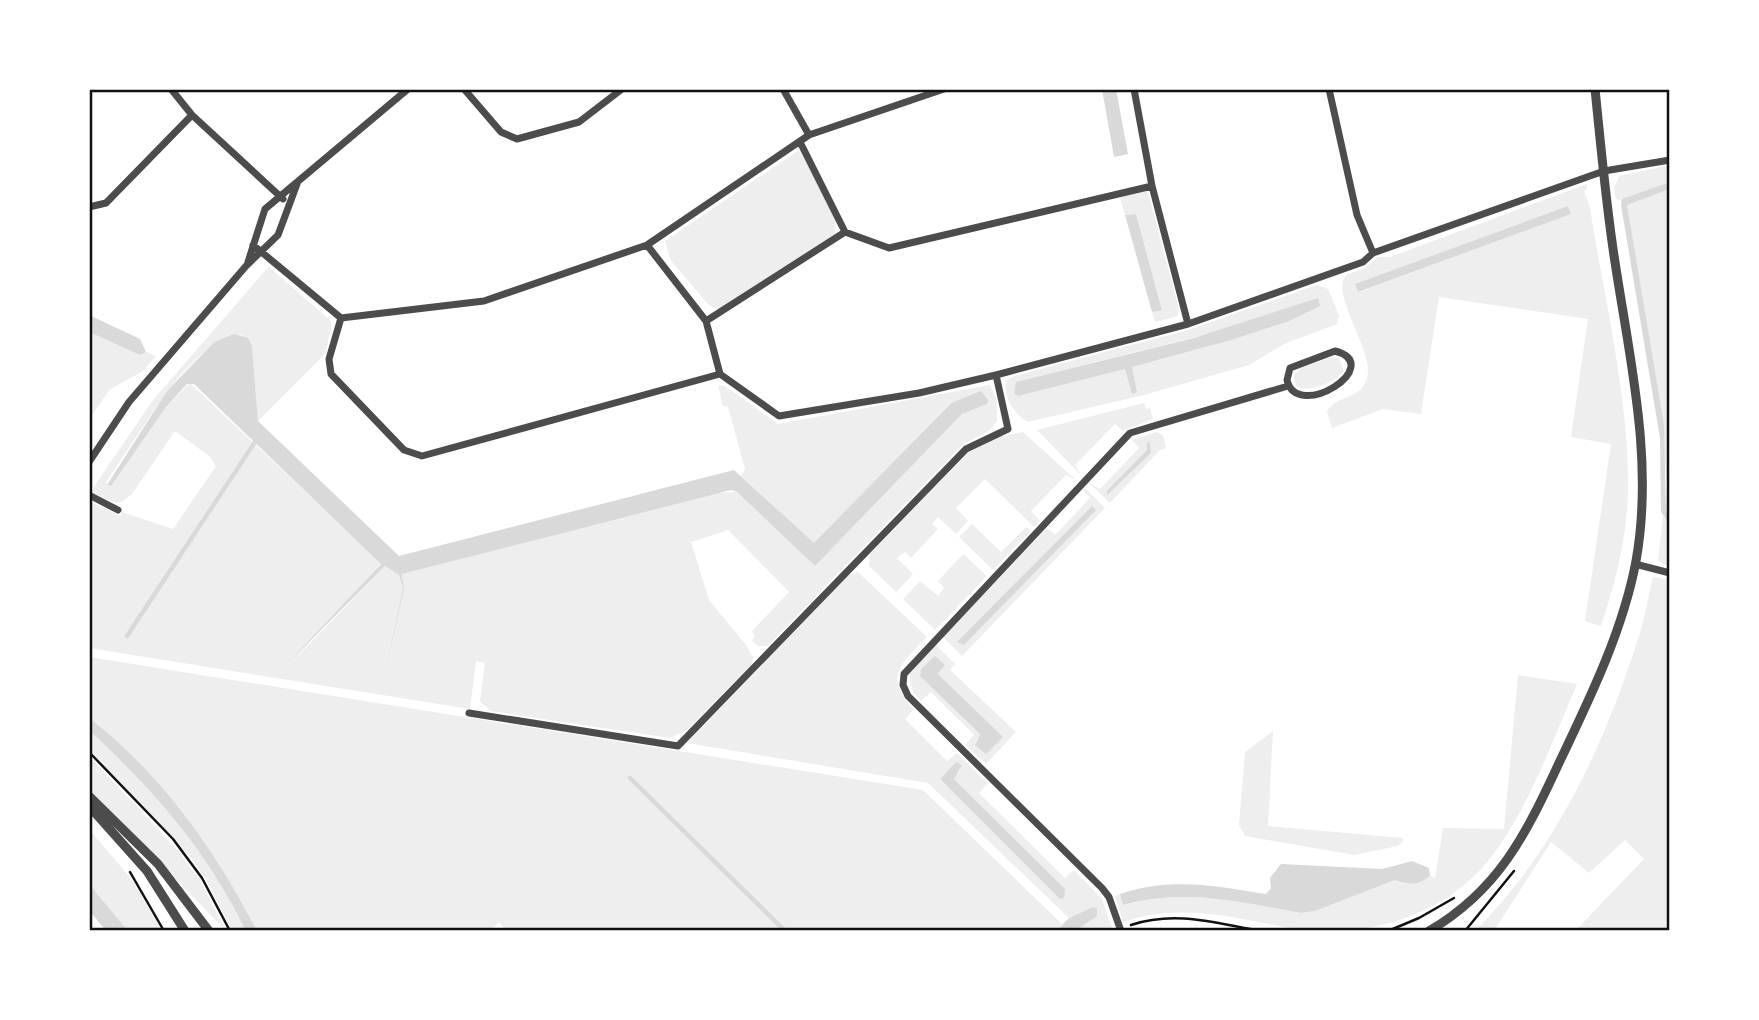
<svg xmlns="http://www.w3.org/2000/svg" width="1759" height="1020" viewBox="0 0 1759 1020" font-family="'Work Sans',sans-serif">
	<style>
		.green { fill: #eee; fill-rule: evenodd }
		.water { fill: #d9d9d9 }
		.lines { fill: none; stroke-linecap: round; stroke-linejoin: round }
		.stream { stroke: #d9d9d9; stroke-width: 4.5 }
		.path { stroke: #111; stroke-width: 2.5 }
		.minor { stroke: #4c4c4c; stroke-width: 7 }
		.tertiary { stroke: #4c4c4c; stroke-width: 9 }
		.neatline { fill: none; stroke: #111; stroke-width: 2.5 }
	</style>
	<rect width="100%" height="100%" fill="#fff"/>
	<!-- green -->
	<path class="green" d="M799,150L836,216L835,234L718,309L709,305L671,261L665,241Z
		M1670,165V182L1622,201L1616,199L1614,189L1619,176Z
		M1587,184V189L1584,191L1590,208C1604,297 1627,389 1628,479C1629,529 1617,578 1601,626L1585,621L1611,444L1571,437L1588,319L1439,297L1421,414L1383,409L1332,428L1327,412C1334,393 1369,402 1368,368C1367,344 1331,291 1346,275L1365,268L1378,257H1390ZM1568,206L1570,214L1359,292L1355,285Z
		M1147,188L1179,309L1178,316L1155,322L1152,312L1162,309L1136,214L1125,215L1119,195Z
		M1670,189V516L1666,510L1667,480L1627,205Z
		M271,264L269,267L332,322L326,353L258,421L252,346L242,335L214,342L186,369L167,391L106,482L109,487L166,407L190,383L381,563L290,664L385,566L399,575L403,588L383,675L404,589L402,574L715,493L737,492L815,566L962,414L987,404L951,402L814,544L741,476L745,469L728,407L723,406L718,385L725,386L778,424L990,385L997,401V421L990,430L961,446L768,646H758L752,641L755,636L752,631L789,592L728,530L691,542L709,600L747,646L753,658L752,664L688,729L670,738L490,711L480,701L485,663L476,661L470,709L89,648V501L120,516L122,512L173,529L216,466L209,456L175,431L132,494L122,502L115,503L93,493V488L153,400Z
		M1317,285L1328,289L1339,315L1337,324L1286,343L1249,365L1144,395L1028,422C1013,414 1002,395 1007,380L1014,376L1188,330ZM1320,306C1258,332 1196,350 1131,367L1137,391L1133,393L1126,368L1016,382Z
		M89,332L140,355L146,352L156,356L143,371L109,390L89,420Z
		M1331,357L1339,358L1344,371C1336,382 1307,394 1296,386L1294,376L1299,369Z
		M1144,403L1146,409L1150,408L1153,419L1123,431L1115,424L1075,465L1081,475L1037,430Z
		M1023,432L1076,480L1066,475L1031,511L1040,521L1034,527L985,479L956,508L968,521L956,534L938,517L932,524L938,529L911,558L905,552L897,558L913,574L896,592L869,566L870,554L968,453L998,437Z
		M1157,432L1163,435L1166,448L1160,450L1110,503L1089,483L1100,489L1139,448L1132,440Z
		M1085,488L1105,508L962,656L943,637L1047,528L1055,535L1090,498L1083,490ZM1091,507L1095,510L964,645L958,642Z
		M1663,515L1670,525V567L1658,561Z
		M972,524L1001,552L1026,527L1031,531L993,570L959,537Z
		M963,554L987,576L935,630L903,599L920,581L938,596L944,588L938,581Z
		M858,572L927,637C902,663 882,677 914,709L905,719L947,761L957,753L988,783L979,793L1065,878L1074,870L1102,899L1112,927L1104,931H1082L1080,927L1097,916L1093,907L1069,918L928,783L687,743L849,575ZM956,762L961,768L954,779L1065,889L940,780Z
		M1653,577L1670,580V931H1575L1644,859L1625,840L1589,873L1551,842L1494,931H1475C1555,851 1604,746 1638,639C1645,619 1648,597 1653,577Z
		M935,644L955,664L950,670L1016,732L986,764L965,745L974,735L931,692L921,701L913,692L909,675ZM945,665L938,674L1003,738L975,743L980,734L921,676L920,672Z
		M89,657L923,790L1062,924L1056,931H506L499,922L490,931H257C216,851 161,773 89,718Z
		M1518,675L1577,684C1553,740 1531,802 1495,852C1450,915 1365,941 1291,928C1233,918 1181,902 1123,922L1115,896L1120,894L1124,905C1186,888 1239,902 1301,913L1315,911L1395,880C1409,885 1420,886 1430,875L1435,878L1443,828L1504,829Z
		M89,730C156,793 205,848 246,931H232L204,876L190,857L89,749Z
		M1273,731L1268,826L1403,838V841L1398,846L1354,855L1245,836L1239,825L1245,752Z
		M89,756L174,846L200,880L226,931L89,789Z
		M89,829L133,881L162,931H128L89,884Z"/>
	<!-- water -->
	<path class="water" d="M1102,89H1116L1128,154L1114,157Z
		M1670,182V189L1627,205L1664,425L1666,510L1670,525L1661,512L1660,438L1621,205L1622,199Z
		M1568,206L1571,214L1358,292L1355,284Z
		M1136,214L1162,310L1152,312L1125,215Z
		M1318,298L1320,306L1289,321L1231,340L1132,367L1137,392L1132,394L1125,369L1018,396L1014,393L1016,382L1194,338Z
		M89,315L140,339L146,352L140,355L89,332Z
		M234,334L248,338L252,346L258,421L399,556L734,470L814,543L951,403L981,391L988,400L987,404L962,414L815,566L737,492L731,490L402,574L404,589L384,675L403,588L399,575L385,566L288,663L381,564L194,384H187L166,407L111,486L107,485L167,391L214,342Z
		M1150,442L1151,453L1107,495V491L1147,450V443Z
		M1092,506L1096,510L964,645L957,642Z
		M935,656L945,665L938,674L1003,737L986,754L975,745L980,734L920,676L921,669Z
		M89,718C161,773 216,851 257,931H246C205,848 156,793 89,730Z
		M956,762L962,765L954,779L1065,889L1064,898L1060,899L940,779Z
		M1412,861L1429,868L1430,875C1420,886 1409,885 1395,880L1315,911L1301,913C1238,902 1186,888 1123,905L1120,894C1170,877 1214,886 1266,894L1271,888L1270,878L1281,864L1382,869Z
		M89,884L128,931H106L89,910Z
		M1093,907L1097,909V916L1075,931H1056L1069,918Z"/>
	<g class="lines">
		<!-- stream -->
		<path class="stream" d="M127,636L255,442
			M630,778L785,931"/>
		<!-- path -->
		<path class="path" d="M89,752L173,839L202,878L230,931
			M130,872L164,931
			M1131,925C1177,910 1217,924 1262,931
			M1388,931L1419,918L1454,898
			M1465,931L1514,871"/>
		<!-- minor -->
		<path class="minor" d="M171,89L192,115L283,199
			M464,89L501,132L517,139L579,122L622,89
			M783,89L809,135
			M1134,89L1152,186L1188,324
			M1329,89L1357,215L1373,253
			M800,142L845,232
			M89,207L106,203L192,115
			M253,245L341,318L484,301L647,245L809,135L944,89
			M647,245L706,321L720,374L779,416L919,393L996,375L1188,324L1363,262L1373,253
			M1373,253L1604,171L1670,160
			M248,262L265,209L408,89
			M341,318L329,359L331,374L404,450L422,456L720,374
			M706,321L845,232L889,248L1152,186
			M1335,351C1387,365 1297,423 1287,380L1290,368Z
			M89,462L129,402L246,266L278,235L297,184
			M89,495L118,510
			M1635,564L1670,573
			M469,713L678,746L966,449L1008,429L996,375
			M1121,931L1109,897L1102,888L908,696L903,685L904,674L1130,433L1288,386"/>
		<!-- tertiary -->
		<path class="tertiary" d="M89,796L158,864L209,931
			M89,806L147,871L185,931
			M1429,931C1499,890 1526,834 1559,763C1589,700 1623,631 1636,561C1654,461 1630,361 1615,262C1606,205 1601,147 1595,89"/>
	</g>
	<!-- border -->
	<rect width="1759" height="1020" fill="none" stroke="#ffffff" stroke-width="182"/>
	<rect x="91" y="91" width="1577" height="838" class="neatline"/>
</svg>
